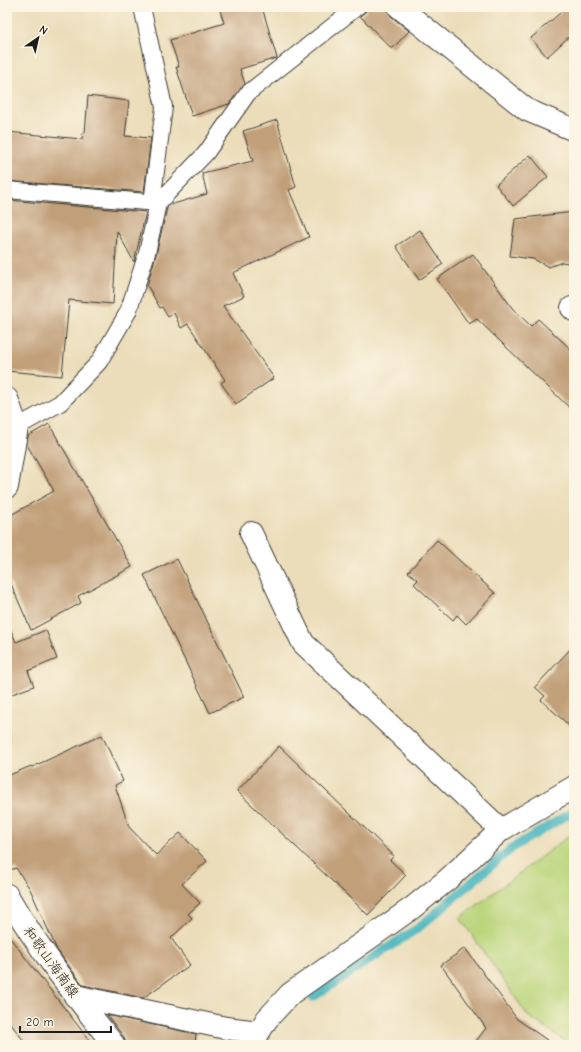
<svg xmlns="http://www.w3.org/2000/svg" width="581" height="1052" viewBox="0 0 581 1052" font-family="'Comic Neue','Klee One',sans-serif">
	<style>
		.green { fill: #bad57b; stroke: #6b784c }
		.lines { fill: none; stroke-linecap: round; stroke-linejoin: round }
		.stream { stroke: #44b4be; stroke-width: 9 }
		.building { fill: #c19f79 }
		.lane-casing { stroke: #3b3934; stroke-width: 18 }
		.street-casing { stroke: #3b3934; stroke-width: 24 }
		.secondary-casing { stroke: #3b3934; stroke-width: 24 }
		.lane { stroke: #fff; stroke-width: 16 }
		.street { stroke: #fff; stroke-width: 22 }
		.secondary { stroke: #fff; stroke-width: 22 }
		.labels { text-anchor: middle; dominant-baseline: central; stroke-width: 4; stroke-linejoin: round; paint-order: stroke }
		.street-label { font-size: 14px; fill: #1c1c1c; stroke: #fcf5e5 }
	</style>
	<rect width="100%" height="100%" fill="#fcf5e5"/>
	<filter id="ink" filterUnits="userSpaceOnUse"><feTurbulence type="fractalNoise" baseFrequency=".025" numOctaves="2"/><feDisplacementMap in="SourceGraphic" scale="8" xChannelSelector="R" yChannelSelector="G"/><feConvolveMatrix kernelMatrix="1 2 1 2 8 2 1 2 1" color-interpolation-filters="sRGB"/></filter>
	<filter id="wash" filterUnits="userSpaceOnUse"><feTurbulence type="fractalNoise" baseFrequency=".012" numOctaves="4" result="noise"/><feDisplacementMap in="SourceGraphic" scale="16" xChannelSelector="R" yChannelSelector="G"/><feGaussianBlur stdDeviation="0.9" result="paint"/><feColorMatrix in="noise" values="0 0 0 0 0 0 0 0 0 0 0 0 0 0 0 0 0 1.4 0 .05"/><feComposite in="paint" operator="in"/></filter>
	<g filter="url(#wash)">
		<rect width="100%" height="100%" fill="#ebddb9"/>
		<!-- green -->
		<path class="green" d="M574,832V1045H571L528,1016L460,918Z"/>
		<g class="lines">
			<!-- stream -->
			<path class="stream" d="M313,997L418,928L512,848L574,811"/>
		</g>
		<g id="blocks">
			<!-- building -->
			<path class="building" d="M219,7H262L277,58L240,69L245,84L229,104L192,116L176,67H179L170,40L224,23Z
				M366,7H387L391,16L409,31L392,49L360,16L366,11Z
				M567,7H574V32L547,57L531,38Z
				M88,96L129,101L125,136L151,138L144,192L7,181V132L82,139L83,132L85,133Z
				M277,120L296,187L289,190L309,237L233,273L244,296L223,306L274,378L236,404L221,383L225,380L188,324L181,328L174,313L168,317L162,307L160,308L147,285L156,255L167,208L170,205L207,194L202,173L253,161L243,131Z
				M530,155L548,177L513,206L496,185Z
				M7,200L146,212L134,262L117,231L113,304L69,300L62,376L7,371Z
				M574,212V264L562,262L549,267L533,259L510,256L515,219Z
				M420,230L443,264L419,280L396,246Z
				M473,254L513,309L531,326L538,319L574,352V412L477,319L469,324L437,279Z
				M49,424L132,567L78,596L81,603L31,630L7,575V517L54,491L27,445L28,436Z
				M437,540L495,593L466,624L457,615L453,620L414,584L418,580L408,572Z
				M177,559L244,697L210,713L144,575Z
				M7,621L16,642L46,630L57,659L28,671L34,686L7,696Z
				M574,645V730L541,700L545,696L535,687Z
				M102,735L123,781L115,785L129,827L156,855L180,833L207,861L182,884L200,903L188,914L192,918L171,938L190,965L143,998L83,985L57,950L30,889L16,868L7,871V776L31,766L32,767Z
				M279,746L394,856L390,860L406,875L368,915L237,791Z
				M7,934L93,1045H27L7,1019Z
				M465,948L517,1019L554,1045H473L486,1028L441,965Z
				M107,1015L196,1034L195,1045H126L124,1037Z"/>
		</g>
	</g>
	<g filter="url(#ink)">
		<use href="#blocks" fill-opacity="0" stroke="#3b3934" stroke-width="1"/>
		<g class="lines">
			<!-- lane casing -->
			<g class="lane-casing">
				<path id="lane" d="M142,7L164,107L153,195L158,203
					M7,190L158,203
					M17,427L60,403L99,362L128,312L147,253L158,203L206,153L248,93L357,7"/>
			</g>
			<!-- street casing -->
			<g class="street-casing">
				<path id="street" d="M399,7L527,110L574,130
					M572,308L574,310
					M251,533L303,643L501,830
					M75,996L226,1028L259,1032
					M251,1045L267,1019L290,994L412,908L447,880L501,830L574,787"/>
			</g>
			<!-- secondary casing -->
			<g class="secondary-casing">
				<path id="secondary" d="M7,399L17,427L7,487
					M7,895C38,948 76,997 114,1045"/>
			</g>
			<!-- lane -->
			<use href="#lane" class="lane"/>
			<!-- street -->
			<use href="#street" class="street"/>
			<!-- secondary -->
			<use href="#secondary" class="secondary"/>
		</g>
	</g>
	<g class="labels">
		<!-- street labels -->
		<g class="street-label">
			<text transform="translate(51 962) rotate(54)">和歌山海南線</text>
		</g>
	</g>
	<!-- margin -->
	<rect width="581" height="1052" fill="none" stroke="#fcf5e5" stroke-width="24"/>
	<!-- north arrow -->
	<g transform="translate(38 38) rotate(34)" stroke="#fcf5e5" stroke-width="3" paint-order="stroke">
	<path d="M0-3L7 15L0 10L-7 15Z" fill="#1c1c1c"/>
	<text y="-6" font-size="11" font-weight="bold" text-anchor="middle" fill="#1c1c1c">N</text>
	</g>
	<!-- scale -->
	<path d="M20 1026v6h91v-6" fill="none" stroke="#1c1c1c" stroke-width="2"/>
	<text x="26" y="1026" font-size="12" fill="#1c1c1c" stroke="#fcf5e5" stroke-width="3" paint-order="stroke">20 m</text>
</svg>
